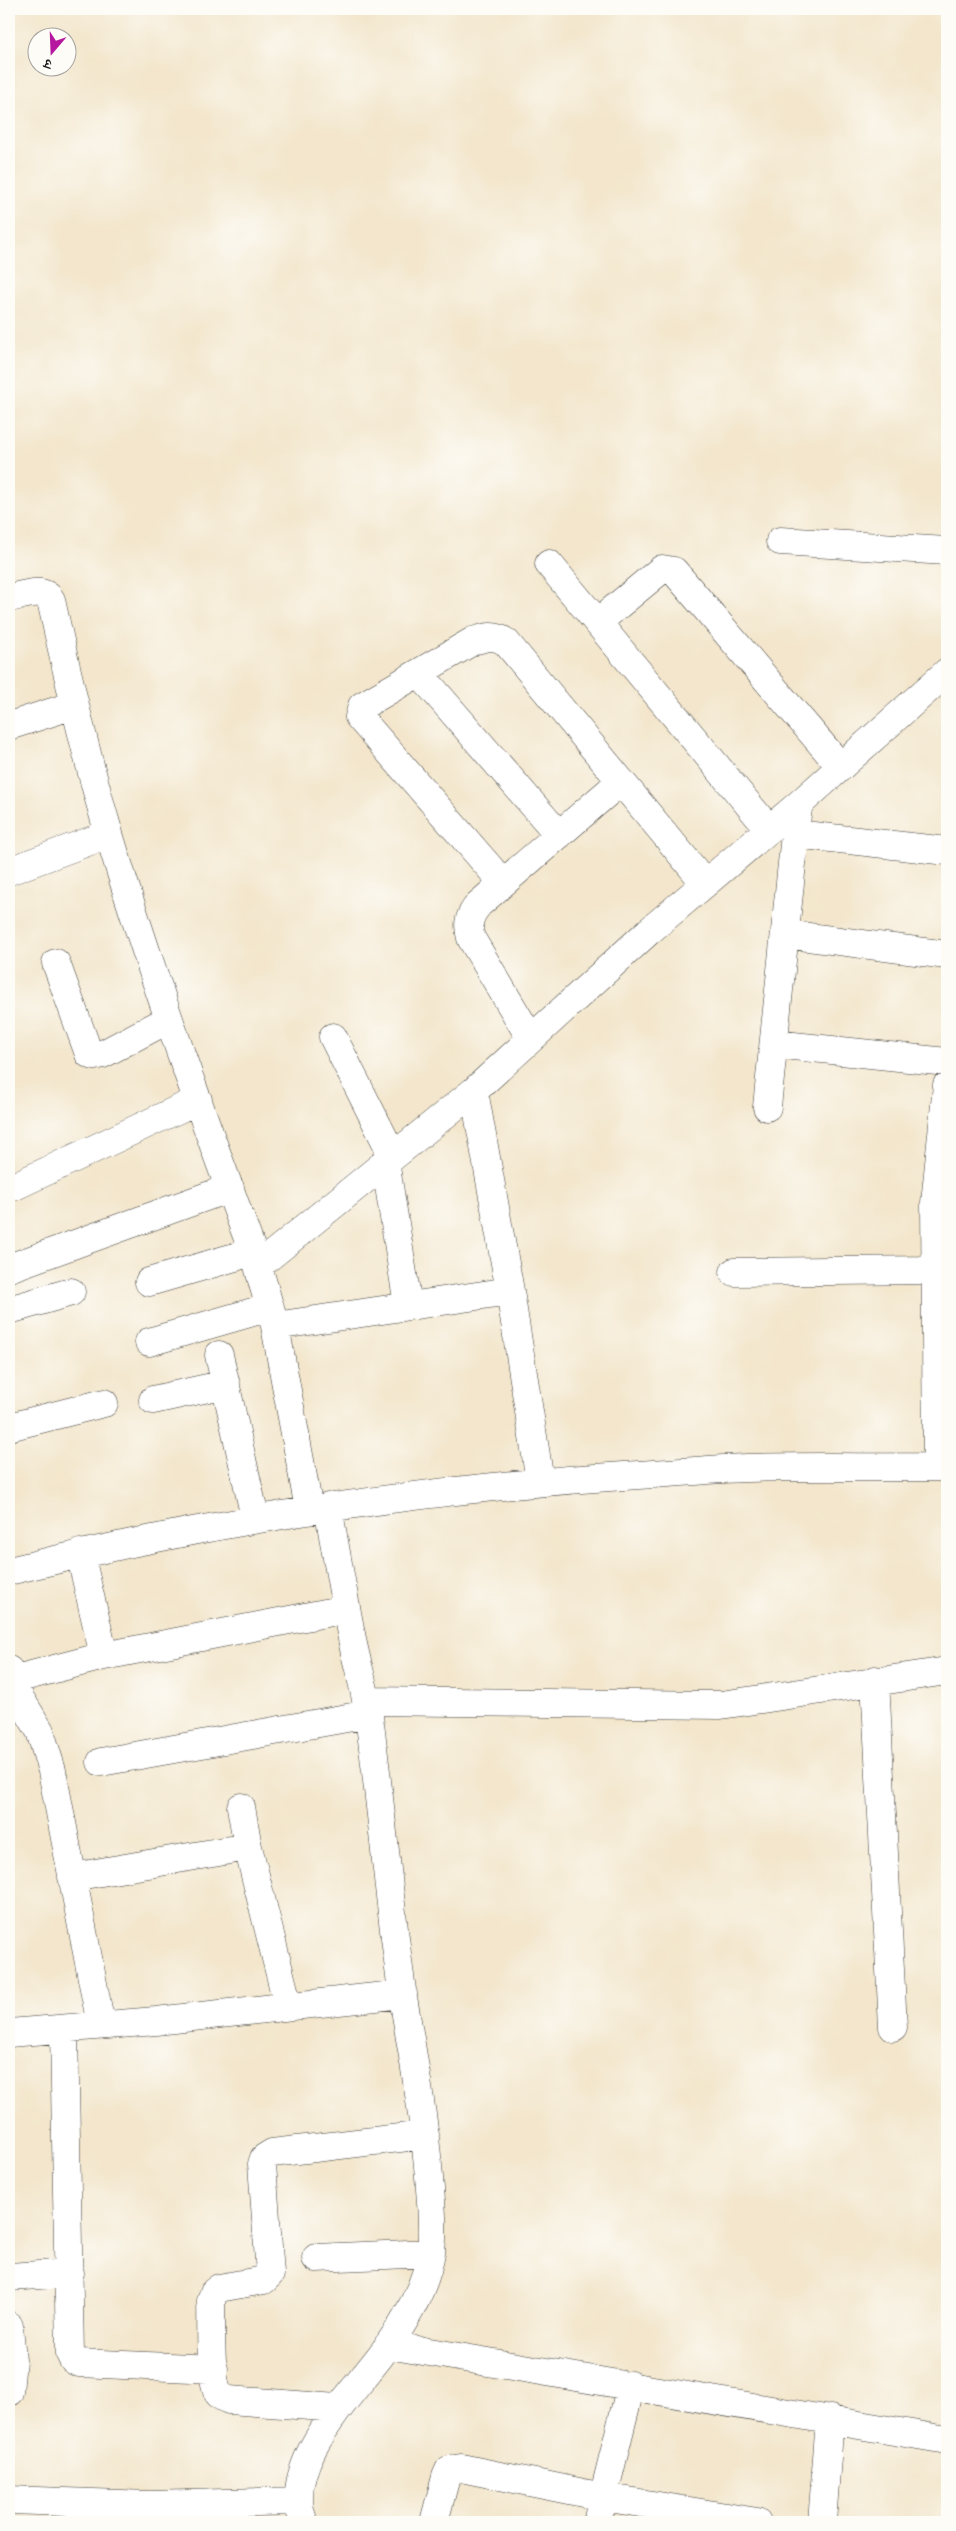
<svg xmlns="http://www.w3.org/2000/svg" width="956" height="2531" viewBox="0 0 956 2531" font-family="Cardo,'Noto Serif Devanagari',serif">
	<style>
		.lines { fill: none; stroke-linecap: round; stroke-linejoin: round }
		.minor-casing { stroke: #3c3a36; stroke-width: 29 }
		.minor { stroke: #fff; stroke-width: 28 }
	</style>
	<rect width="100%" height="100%" fill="#fdfcf7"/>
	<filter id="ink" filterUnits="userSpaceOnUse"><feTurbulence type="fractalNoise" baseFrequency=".02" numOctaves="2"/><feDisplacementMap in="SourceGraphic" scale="10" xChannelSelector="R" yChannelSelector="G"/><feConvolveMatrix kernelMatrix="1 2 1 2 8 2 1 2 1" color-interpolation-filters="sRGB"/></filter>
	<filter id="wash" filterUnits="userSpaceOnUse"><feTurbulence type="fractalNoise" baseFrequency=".0096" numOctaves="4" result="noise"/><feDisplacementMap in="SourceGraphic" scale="20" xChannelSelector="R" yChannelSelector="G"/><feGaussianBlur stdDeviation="1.12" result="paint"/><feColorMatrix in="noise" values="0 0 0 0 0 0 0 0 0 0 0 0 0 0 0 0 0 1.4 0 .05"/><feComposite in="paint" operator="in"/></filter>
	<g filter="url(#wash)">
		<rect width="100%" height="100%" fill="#f3e6cc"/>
	</g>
	<g filter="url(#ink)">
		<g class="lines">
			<!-- minor casing -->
			<g class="minor-casing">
				<path id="minor" d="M780,541L947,551
					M549,564L768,828
					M9,598C22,596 43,586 51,600C68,678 86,757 109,834C153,980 205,1123 258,1266L275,1326L309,1509
					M598,622L662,569L674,571L841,767
					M419,673L559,835
					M9,726L74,705
					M795,834L947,851
					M9,871L109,834
					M503,883L359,717L362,706L473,641C486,637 494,634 506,642L705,883
					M785,934L947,955
					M56,963L89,1054L94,1056L103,1054L169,1019
					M333,1037L393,1156
					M531,1039L471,938C467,923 469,916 479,904L621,781
					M774,1044L947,1062
					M474,1091L510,1291L540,1481
					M767,1107L798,805
					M385,1161L408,1305
					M13,1187L198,1100
					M258,1266L474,1091L648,932L798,805L947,672
					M9,1268L230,1188
					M734,1272L935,1270
					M149,1282L252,1252
					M9,1310L71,1292
					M275,1326L510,1291
					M149,1342L270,1307
					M219,1355L255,1518
					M153,1400L226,1384
					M9,1427L104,1403
					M937,1467L935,1203L947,1085
					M80,1553L104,1656
					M9,1571C216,1520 425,1488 638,1475C674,1473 711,1469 747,1468C814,1466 881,1468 947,1467
					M9,1670L17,1693L40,1731L52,1771L101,2025
					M12,1680L104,1656L346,1609
					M875,1680L893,2027
					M366,1701L721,1705L947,1671
					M101,1762L369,1714
					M241,1807L248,1847L288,2006
					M72,1877L248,1847
					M64,2030L70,2354L73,2360L79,2363L214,2369
					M9,2033L156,2021L403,1994
					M316,2258L431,2253
					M9,2277L70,2273
					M9,2326L12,2360L9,2392
					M388,2345L947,2440
					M337,2408L229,2400C224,2398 219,2396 217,2391C209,2366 212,2327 211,2301L214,2292L219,2288L264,2280L270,2274L262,2164L264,2158L272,2153L425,2135
					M9,2500L150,2505L298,2501
					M304,2522C278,2464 356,2391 387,2347C406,2320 427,2285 431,2251C434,2227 431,2201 429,2177C424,2116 413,2057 403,1997C389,1904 382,1810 369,1717C366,1692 358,1668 353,1644C344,1598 336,1553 328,1507
					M434,2522L446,2477L449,2470L461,2468L603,2497L757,2522
					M597,2522L631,2385
					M822,2522L830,2419"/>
			</g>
			<!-- minor -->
			<use href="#minor" class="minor"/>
		</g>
	</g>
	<!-- margin -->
	<rect width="956" height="2531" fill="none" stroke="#fdfcf7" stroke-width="30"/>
	<!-- north arrow -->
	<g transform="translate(52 52) rotate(199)"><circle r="24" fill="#fdfcf7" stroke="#a3a29f"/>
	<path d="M0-4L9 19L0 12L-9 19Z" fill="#b5179e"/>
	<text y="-8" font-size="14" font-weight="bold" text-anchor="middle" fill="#1c1c1c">उ</text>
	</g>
</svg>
